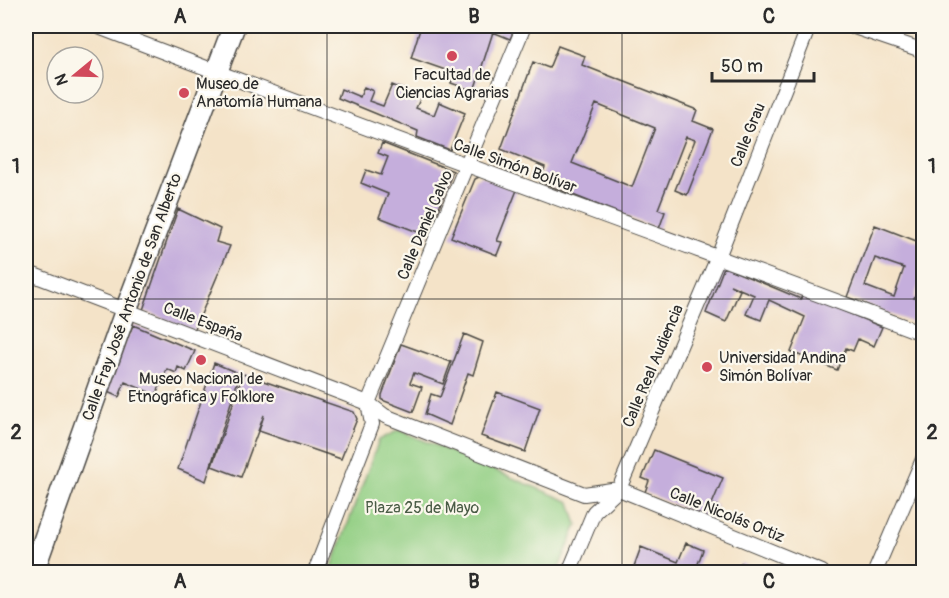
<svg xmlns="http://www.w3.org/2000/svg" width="949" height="598" viewBox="0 0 949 598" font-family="Pangolin,sans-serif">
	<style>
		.green { fill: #93cf84; stroke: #5f7d58; stroke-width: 1.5 }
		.building { fill: #c5aedc; fill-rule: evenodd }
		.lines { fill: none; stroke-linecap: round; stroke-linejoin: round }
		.street-casing { stroke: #494743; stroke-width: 16 }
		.primary-casing { stroke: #494743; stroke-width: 24 }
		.street { stroke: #fff; stroke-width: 14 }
		.primary { stroke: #fff; stroke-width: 21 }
		.grid { fill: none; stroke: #2b2b2b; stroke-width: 1.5; stroke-opacity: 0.55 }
		.poi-dot { fill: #d1495b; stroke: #fbf7ec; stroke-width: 2 }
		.labels { text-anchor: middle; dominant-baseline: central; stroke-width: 4.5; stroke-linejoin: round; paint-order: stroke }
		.poi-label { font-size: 16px; fill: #2b2b2b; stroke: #fbf7ec }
		.street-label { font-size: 16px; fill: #2b2b2b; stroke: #fbf7ec }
		.park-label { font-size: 16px; fill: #4a5c46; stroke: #fbf7ec }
		.neatline { fill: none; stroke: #2b2b2b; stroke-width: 2 }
		.grid-label { font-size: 20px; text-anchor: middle; font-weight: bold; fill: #2b2b2b }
	</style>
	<rect width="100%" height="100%" fill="#fbf7ec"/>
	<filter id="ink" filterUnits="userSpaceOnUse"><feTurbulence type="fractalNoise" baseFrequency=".0167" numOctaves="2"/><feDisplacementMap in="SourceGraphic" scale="12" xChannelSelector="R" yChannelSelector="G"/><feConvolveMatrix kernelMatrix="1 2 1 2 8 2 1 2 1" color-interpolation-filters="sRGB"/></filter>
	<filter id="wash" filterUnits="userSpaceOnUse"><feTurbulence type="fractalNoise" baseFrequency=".008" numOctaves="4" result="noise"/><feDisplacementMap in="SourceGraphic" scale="24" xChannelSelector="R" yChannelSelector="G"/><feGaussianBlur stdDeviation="1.35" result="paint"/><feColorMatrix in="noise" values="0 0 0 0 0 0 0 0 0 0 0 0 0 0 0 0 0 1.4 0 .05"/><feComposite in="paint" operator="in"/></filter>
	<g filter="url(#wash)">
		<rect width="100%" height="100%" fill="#f4e3c8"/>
		<!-- green -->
		<path class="green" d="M399,430L570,502L577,525L557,572H330L379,440Z"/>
		<g id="blocks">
			<!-- building -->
			<path class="building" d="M421,26H474L489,30L478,26H516L510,39L493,32L474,91L451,83L454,73L411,58Z
				M558,46L585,56L582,65L697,110L693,121L713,129L687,195L675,190L695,140L686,137L658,209L665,212L659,229L540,182L545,167L501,149L533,62L549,68ZM596,104L655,128L632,187L572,163Z
				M392,85L421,97L416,108L434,115L439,102L465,113L450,150L417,137L418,131L338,98L341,89L360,97L364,87L373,91L369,101L383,106Z
				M382,143L453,171L428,236L379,217L388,194L361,183L366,170L381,175L388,157L378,153Z
				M481,176L517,190L497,241L502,242L497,255L451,237L475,179Z
				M178,209L220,229L216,242L230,246L194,331L143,310Z
				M875,225L919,242L924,231V272L914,298L924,301V327L847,297ZM875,258L904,268L894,297L865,286Z
				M724,267L801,299L802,294L882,327L874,346L858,339L853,351L846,348L837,370L791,352L805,317L769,300L761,320L746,314L754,295L730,285L740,290L726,322L706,313Z
				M133,325L195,351L186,371L178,367L176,373L167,369L156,395L125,382L119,397L105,391Z
				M464,334L483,342L473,375L468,373L450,425L425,414L431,394L440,397Z
				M401,344L451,362L443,384L414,373L410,383L422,387L413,412L382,400V395Z
				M214,363L240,374L206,481L178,469Z
				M243,374L354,412L357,419L341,459L259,431L264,415L241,477L212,466Z
				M497,392L540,408L525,452L481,436Z
				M654,450L723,478L712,504L717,506L711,520L645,492L649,481L642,478Z
				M686,543L703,550L695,572H632L641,547L678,562Z
				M741,563L765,572H738Z"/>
		</g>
	</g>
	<g filter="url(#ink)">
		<use href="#blocks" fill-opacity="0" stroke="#494743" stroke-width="1.5"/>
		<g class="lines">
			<!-- street casing -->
			<g class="street-casing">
				<path id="street" d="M96,26C371,132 648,230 924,334
					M851,26L924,51
					M26,272L368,403L385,416L584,494L619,489L822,572
					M368,403L524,26
					M315,572L372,424L368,403
					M569,572L594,512L619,489L718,257L809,26
					M875,572L924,457"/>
			</g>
			<!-- primary casing -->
			<g class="primary-casing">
				<path id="primary" d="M26,566L34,569L126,310L234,26"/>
			</g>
			<!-- street -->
			<use href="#street" class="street"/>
			<!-- primary -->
			<use href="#primary" class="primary"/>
		</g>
	</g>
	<!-- grid -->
	<path class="grid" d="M327,26V572M622,26V572M26,299H924"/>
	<!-- markers -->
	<g class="poi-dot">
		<circle cx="452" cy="56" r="6"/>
		<circle cx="184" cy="93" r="6"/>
		<circle cx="201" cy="360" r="6"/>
		<circle cx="707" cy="367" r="6"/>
	</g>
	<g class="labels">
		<!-- poi labels -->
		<g class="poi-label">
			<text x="452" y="75">Facultad de<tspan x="452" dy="18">Ciencias Agrarias</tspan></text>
			<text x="196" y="84" text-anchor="start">Museo de<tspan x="196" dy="18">Anatomía Humana</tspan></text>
			<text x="719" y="358" text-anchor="start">Universidad Andina<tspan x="719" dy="18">Simón Bolívar</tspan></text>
			<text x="201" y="379">Museo Nacional de<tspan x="201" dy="18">Etnográfica y Folklore</tspan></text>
		</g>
		<!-- street labels -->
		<g class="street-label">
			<text transform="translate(748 135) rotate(-68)">Calle Grau</text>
			<text transform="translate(515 166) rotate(20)">Calle Simón Bolívar</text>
			<text transform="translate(425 225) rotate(-67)">Calle Daniel Calvo</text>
			<text transform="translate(132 297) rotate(-70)">Calle Fray José Antonio de San Alberto</text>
			<text transform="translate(203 322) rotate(21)">Calle España</text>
			<text transform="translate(653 366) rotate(-67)">Calle Real Audiencia</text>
			<text transform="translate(727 515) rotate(22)">Calle Nicolás Ortiz</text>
		</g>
		<!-- park labels -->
		<g class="park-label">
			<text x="422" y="508">Plaza 25 de Mayo</text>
		</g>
	</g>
	<!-- margin -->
	<rect width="949" height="598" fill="none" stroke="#fbf7ec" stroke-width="66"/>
	<!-- north arrow -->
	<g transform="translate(75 75) rotate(251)"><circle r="28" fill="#fbf7ec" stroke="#a8a59f" stroke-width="1.5"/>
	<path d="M0-4.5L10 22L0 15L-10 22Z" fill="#d1495b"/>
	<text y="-9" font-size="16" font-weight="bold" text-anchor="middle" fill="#2b2b2b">N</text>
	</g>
	<!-- scale -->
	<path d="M712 72v9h102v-9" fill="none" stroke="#2b2b2b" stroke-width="3"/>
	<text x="721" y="72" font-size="18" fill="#2b2b2b" stroke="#fbf7ec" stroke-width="4.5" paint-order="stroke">50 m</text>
	<rect x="33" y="33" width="883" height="532" class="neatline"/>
	<g class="grid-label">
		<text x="180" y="23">A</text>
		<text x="474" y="23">B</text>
		<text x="769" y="23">C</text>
		<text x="16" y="173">1</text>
		<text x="932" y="173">1</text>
		<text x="16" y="439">2</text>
		<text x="932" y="439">2</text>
		<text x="180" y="588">A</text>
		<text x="474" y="588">B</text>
		<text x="769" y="588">C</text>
	</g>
</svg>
